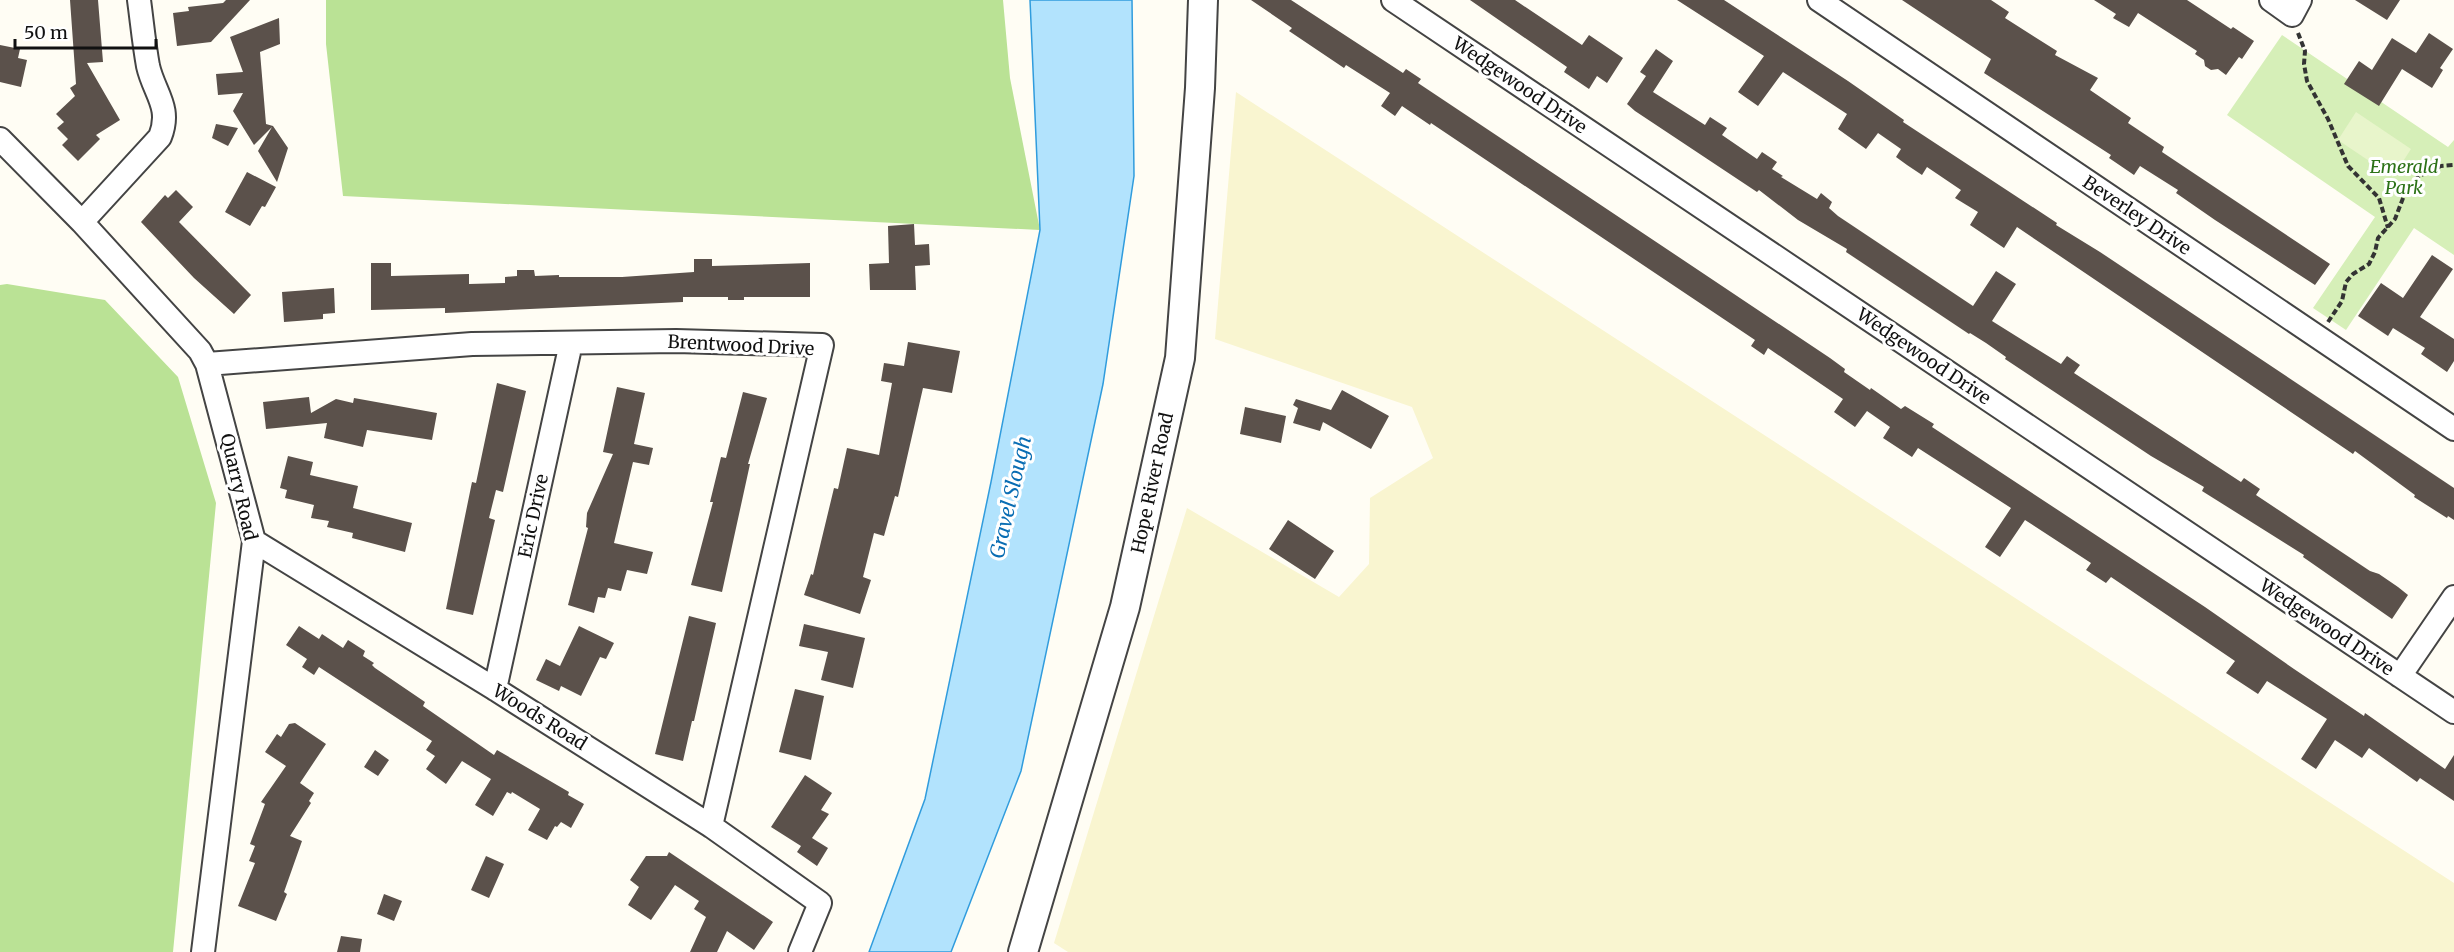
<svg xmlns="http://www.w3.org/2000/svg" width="2454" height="952" viewBox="0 0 2454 952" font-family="Merriweather,serif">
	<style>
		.farmland { fill: #f9f5d0 }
		.green { fill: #d6efb8 }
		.forest { fill: #bae295 }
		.pitch { fill: #e8f5cb }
		.water { fill: #b2e3fd; stroke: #309cdd; stroke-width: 1.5 }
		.building { fill: #5b514b }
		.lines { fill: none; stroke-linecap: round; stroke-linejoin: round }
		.minor-casing { stroke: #444; stroke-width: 26 }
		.tertiary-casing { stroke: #444; stroke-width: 32 }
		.path { stroke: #333; stroke-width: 4; stroke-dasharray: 6 3; stroke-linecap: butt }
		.minor { stroke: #fff; stroke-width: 22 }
		.tertiary { stroke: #fff; stroke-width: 28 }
		.labels { text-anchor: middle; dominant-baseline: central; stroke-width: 6; stroke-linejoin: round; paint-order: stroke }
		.street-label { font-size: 18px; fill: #111; stroke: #fff }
		.park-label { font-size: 18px; font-style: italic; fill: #2c7217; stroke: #fff }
		.water-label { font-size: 20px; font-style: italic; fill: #096db3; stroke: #fff }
	</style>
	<rect width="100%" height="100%" fill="#fffdf4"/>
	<!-- farmland -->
	<path class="farmland" d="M1236,92L2454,883V952H1068L1054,943L1187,508L1339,597L1369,564L1370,498L1433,458L1412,407L1215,339Z"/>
	<!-- green -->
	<path class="green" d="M2282,35L2448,147L2454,140V255L2414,228L2346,330L2313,308L2375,217L2227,115Z"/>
	<!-- forest -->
	<path class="forest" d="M326,0H1003L1010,78L1040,230L343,196L326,44Z
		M7,284L105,300L178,377L216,503L173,952H0V285Z"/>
	<!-- pitch -->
	<path class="pitch" d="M2356,112L2411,149L2393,177L2338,140Z"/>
	<!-- water -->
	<path class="water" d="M1030,0H1132L1134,176L1103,384L1021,771L951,952H869L925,799L991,482L1040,230Z"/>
	<!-- building -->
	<path class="building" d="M70,0H98L103,62L87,63L120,120L96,135L100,139L78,161L62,145L68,139L57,128L64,122L56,114L75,96L70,88L76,84Z
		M226,0H250L211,42L177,46L173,13L189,11L188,7L223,3Z
		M1251,0H1291L1403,73L1406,69L1421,79L1418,83L1830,358L1845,369L1844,372L1870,390L1871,388L1901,409L1905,406L1934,424L1932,427L2205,607L2294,669L2364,716L2365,713L2445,769L2454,755V801L2420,778L2417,782L2369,748L2362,758L2335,740L2316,769L2301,759L2327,719L2267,681L2258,694L2226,673L2235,661L2111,577L2106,583L2086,570L2091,563L2025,520L2000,557L1985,547L2011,508L1918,448L1912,457L1883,438L1890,427L1867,411L1855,427L1834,412L1843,399L1768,348L1764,355L1751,346L1755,340L1431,123L1430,125L1402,106L1395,116L1381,106L1390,93L1346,65L1344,68L1289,31L1292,28Z
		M1470,0H1515L1582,45L1589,35L1623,58L1607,83L1597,76L1589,89L1564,72L1567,67Z
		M1677,0H1724L1848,81L1904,120L1903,122L2057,223L2056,225L2100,252L2454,488V520L2448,516L2447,518L2414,497L2415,495L2355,451L2353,454L2017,227L2004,248L1970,225L1978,212L1955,198L1961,190L1927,167L1922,175L1907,165L1896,157L1901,149L1878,133L1866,149L1838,129L1847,114L1783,72L1758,106L1738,92L1764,56Z
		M1902,0H1991L2009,12L2005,18L2057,51L2055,55L2098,78L2090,90L2131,118L2128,123L2164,147L2162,152L2330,264L2315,285L2215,220L2176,193L2178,190L2140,166L2134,175L2109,158L2111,155L1984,73L1991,59Z
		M2094,0H2187L2231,29L2233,27L2254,41L2242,59L2239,57L2226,75L2218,69L2211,70L2205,66L2204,60L2195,54L2197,51L2138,13L2129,27L2113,18L2116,14Z
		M2355,0H2400L2387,20Z
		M279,18L280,44L260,52L266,124L273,126L288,148L277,182L258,151L272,127L254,145L233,111L243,93L218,95L216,74L243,72L230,37Z
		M2429,33L2453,49L2440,68L2443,70L2432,88L2402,69L2379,106L2344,84L2359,61L2372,70L2392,38L2416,53Z
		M0,45L20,49L18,58L27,60L21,87L0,82Z
		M1656,49L1673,61L1653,92L1705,125L1710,117L1727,128L1722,135L1757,159L1762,152L1777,162L1772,169L1783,176L1781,177L1817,199L1821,193L1832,202L1829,208L1838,216L1973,306L1996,271L2016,284L1992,321L2061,364L2067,356L2080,365L2074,373L2241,482L2244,478L2260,489L2256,495L2370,571L2379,574L2398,587L2408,595L2392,619L2303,557L2304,555L2202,491L2204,487L2151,456L2005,359L2006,357L1986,343L1970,333L1969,334L1846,252L1847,249L1798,220L1759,190L1757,192L1635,111L1627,104L1646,76L1640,72Z
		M216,124L238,128L228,146L212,138Z
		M247,172L276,187L265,207L262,206L250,226L225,212Z
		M176,190L193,207L179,222L251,295L234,314L194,278L141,222L165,195L168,198Z
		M914,224L915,245L929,244L930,265L915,266L916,290H870L869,264L889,263L888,226Z
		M2432,255L2453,269L2420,317L2454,339V361L2447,372L2421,354L2425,348L2393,328L2388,336L2358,316L2381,283L2403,298Z
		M694,259H712V266L810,263V297H744V300H728V297H683V302L445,313V308L371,310V263H391V276L469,274V284L505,283V277L517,276V270H534L535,276L559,275V277H622L694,272Z
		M334,288L335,313L323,314V319L284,322L282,292Z
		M908,342L960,351L952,393L923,388L898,497L895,496L884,536L874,533L863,577L871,580L860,614L804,595L811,574L813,575L834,488L838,489L847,448L879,455L892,383L881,381L884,363L904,366Z
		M497,383L526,391L503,492L496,490L489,518L495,520L473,615L446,609L472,482L476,483Z
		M617,387L645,393L634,444L653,448L649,465L633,462L614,543L653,552L647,574L627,570L621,591L608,588L605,598L598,597L594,613L568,605L588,528L586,527L587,513L613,454L603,452Z
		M1342,390L1389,416L1371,449L1323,422L1320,431L1293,423L1298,408L1293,405L1296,399L1331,410Z
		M743,392L767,398L748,464H750L722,592L691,585L713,502H710L721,457L726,458Z
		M309,397L311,413L336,399L353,403L354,398L437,413L432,440L367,430L363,447L324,438L327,423L266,429L263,402Z
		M1245,407L1286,416L1281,443L1240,434Z
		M288,456L313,462L310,475L358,486L353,508L412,523L405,552L352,538L353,533L327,527L329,521L311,518L314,505L285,498L287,490L280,488Z
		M1288,520L1334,551L1315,579L1269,549Z
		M689,616L716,623L694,721H692L683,761L655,754Z
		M804,624L865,638L853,688L821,680L828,652L799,646Z
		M299,626L319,639L322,634L343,648L348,640L365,651L363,656L374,663L372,665L375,668L425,702L423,706L494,755L497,750L569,792L568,795L584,804L571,828L561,822L557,827L555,826L547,840L528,830L540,809L512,792L511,794L507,792L493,816L475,805L491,779L462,761L446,784L426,769L435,756L426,750L432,741L319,667L314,675L302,667L307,659L286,645Z
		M579,626L614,643L606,659L600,657L581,696L561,686L559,691L536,680L546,659L560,666Z
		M795,689L824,696L811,760L779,752Z
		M295,723L326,744L300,783L314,793L309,801L311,803L290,836L302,841L284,892L287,894L276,921L238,906L255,863L249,861L255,846L250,844L265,804L261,802L286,766L265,752L277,734L281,737L289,724Z
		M375,750L389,760L378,776L364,767Z
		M805,775L832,793L821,810L829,814L812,838L828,848L817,866L797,852L801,846L771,827Z
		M669,852L773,922L754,950L727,931L717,952H690L706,917L694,909L699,901L675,885L651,920L628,905L639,887L630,880L646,856H667Z
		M486,856L504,864L489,898L471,890Z
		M384,894L402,901L394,921L377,914Z
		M341,936L362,939L360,952H337Z"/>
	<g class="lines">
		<!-- minor casing -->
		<g class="minor-casing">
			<path id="minor" d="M1393,0L2454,712
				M1819,0L2454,429
				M2271,0L2292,15L2300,0
				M0,139L82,222L200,351L207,364L254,541L203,952
				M82,222L160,137C172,107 154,93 148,66C144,44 142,22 139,0
				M207,364L472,344L676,341L822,345L711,826
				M254,541L495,689L711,826L820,903L800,952
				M2400,676L2454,597
				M495,689L571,343"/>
		</g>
		<!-- tertiary casing -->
		<g class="tertiary-casing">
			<path id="tertiary" d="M1023,952L1125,607L1180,358L1200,88L1203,0"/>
		</g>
		<!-- path -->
		<path class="path" d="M2298,33L2305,51L2304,64L2307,81L2328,119L2348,166L2379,198L2388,228
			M2328,322L2342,301L2346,282L2353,274L2369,264L2375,252L2378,238L2395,219L2405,193L2419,176L2441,166L2454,165"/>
		<!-- minor -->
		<use href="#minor" class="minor"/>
		<!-- tertiary -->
		<use href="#tertiary" class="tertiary"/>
	</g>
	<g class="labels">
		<!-- street labels -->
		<g class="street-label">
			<text transform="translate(1520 85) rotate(34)">Wedgewood Drive</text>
			<text transform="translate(2137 215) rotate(34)">Beverley Drive</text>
			<text transform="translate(741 345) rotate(3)">Brentwood Drive</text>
			<text transform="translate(1924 356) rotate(34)">Wedgewood Drive</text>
			<text transform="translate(1152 483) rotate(-78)">Hope River Road</text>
			<text transform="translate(239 487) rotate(77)">Quarry Road</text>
			<text transform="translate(533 516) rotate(-78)">Eric Drive</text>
			<text transform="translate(2327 627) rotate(34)">Wedgewood Drive</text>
			<text transform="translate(540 717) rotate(32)">Woods Road</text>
		</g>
		<!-- park labels -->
		<g class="park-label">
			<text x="2404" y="166">Emerald<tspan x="2404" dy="21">Park</tspan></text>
		</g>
		<!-- water labels -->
		<g class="water-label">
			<text transform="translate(1010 497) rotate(-77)">Gravel Slough</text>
		</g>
	</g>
	<!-- scale -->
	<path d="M15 39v9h141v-9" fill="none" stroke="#111111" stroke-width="3"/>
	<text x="24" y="39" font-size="18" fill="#111111" stroke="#ffffff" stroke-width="4.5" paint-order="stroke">50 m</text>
</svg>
